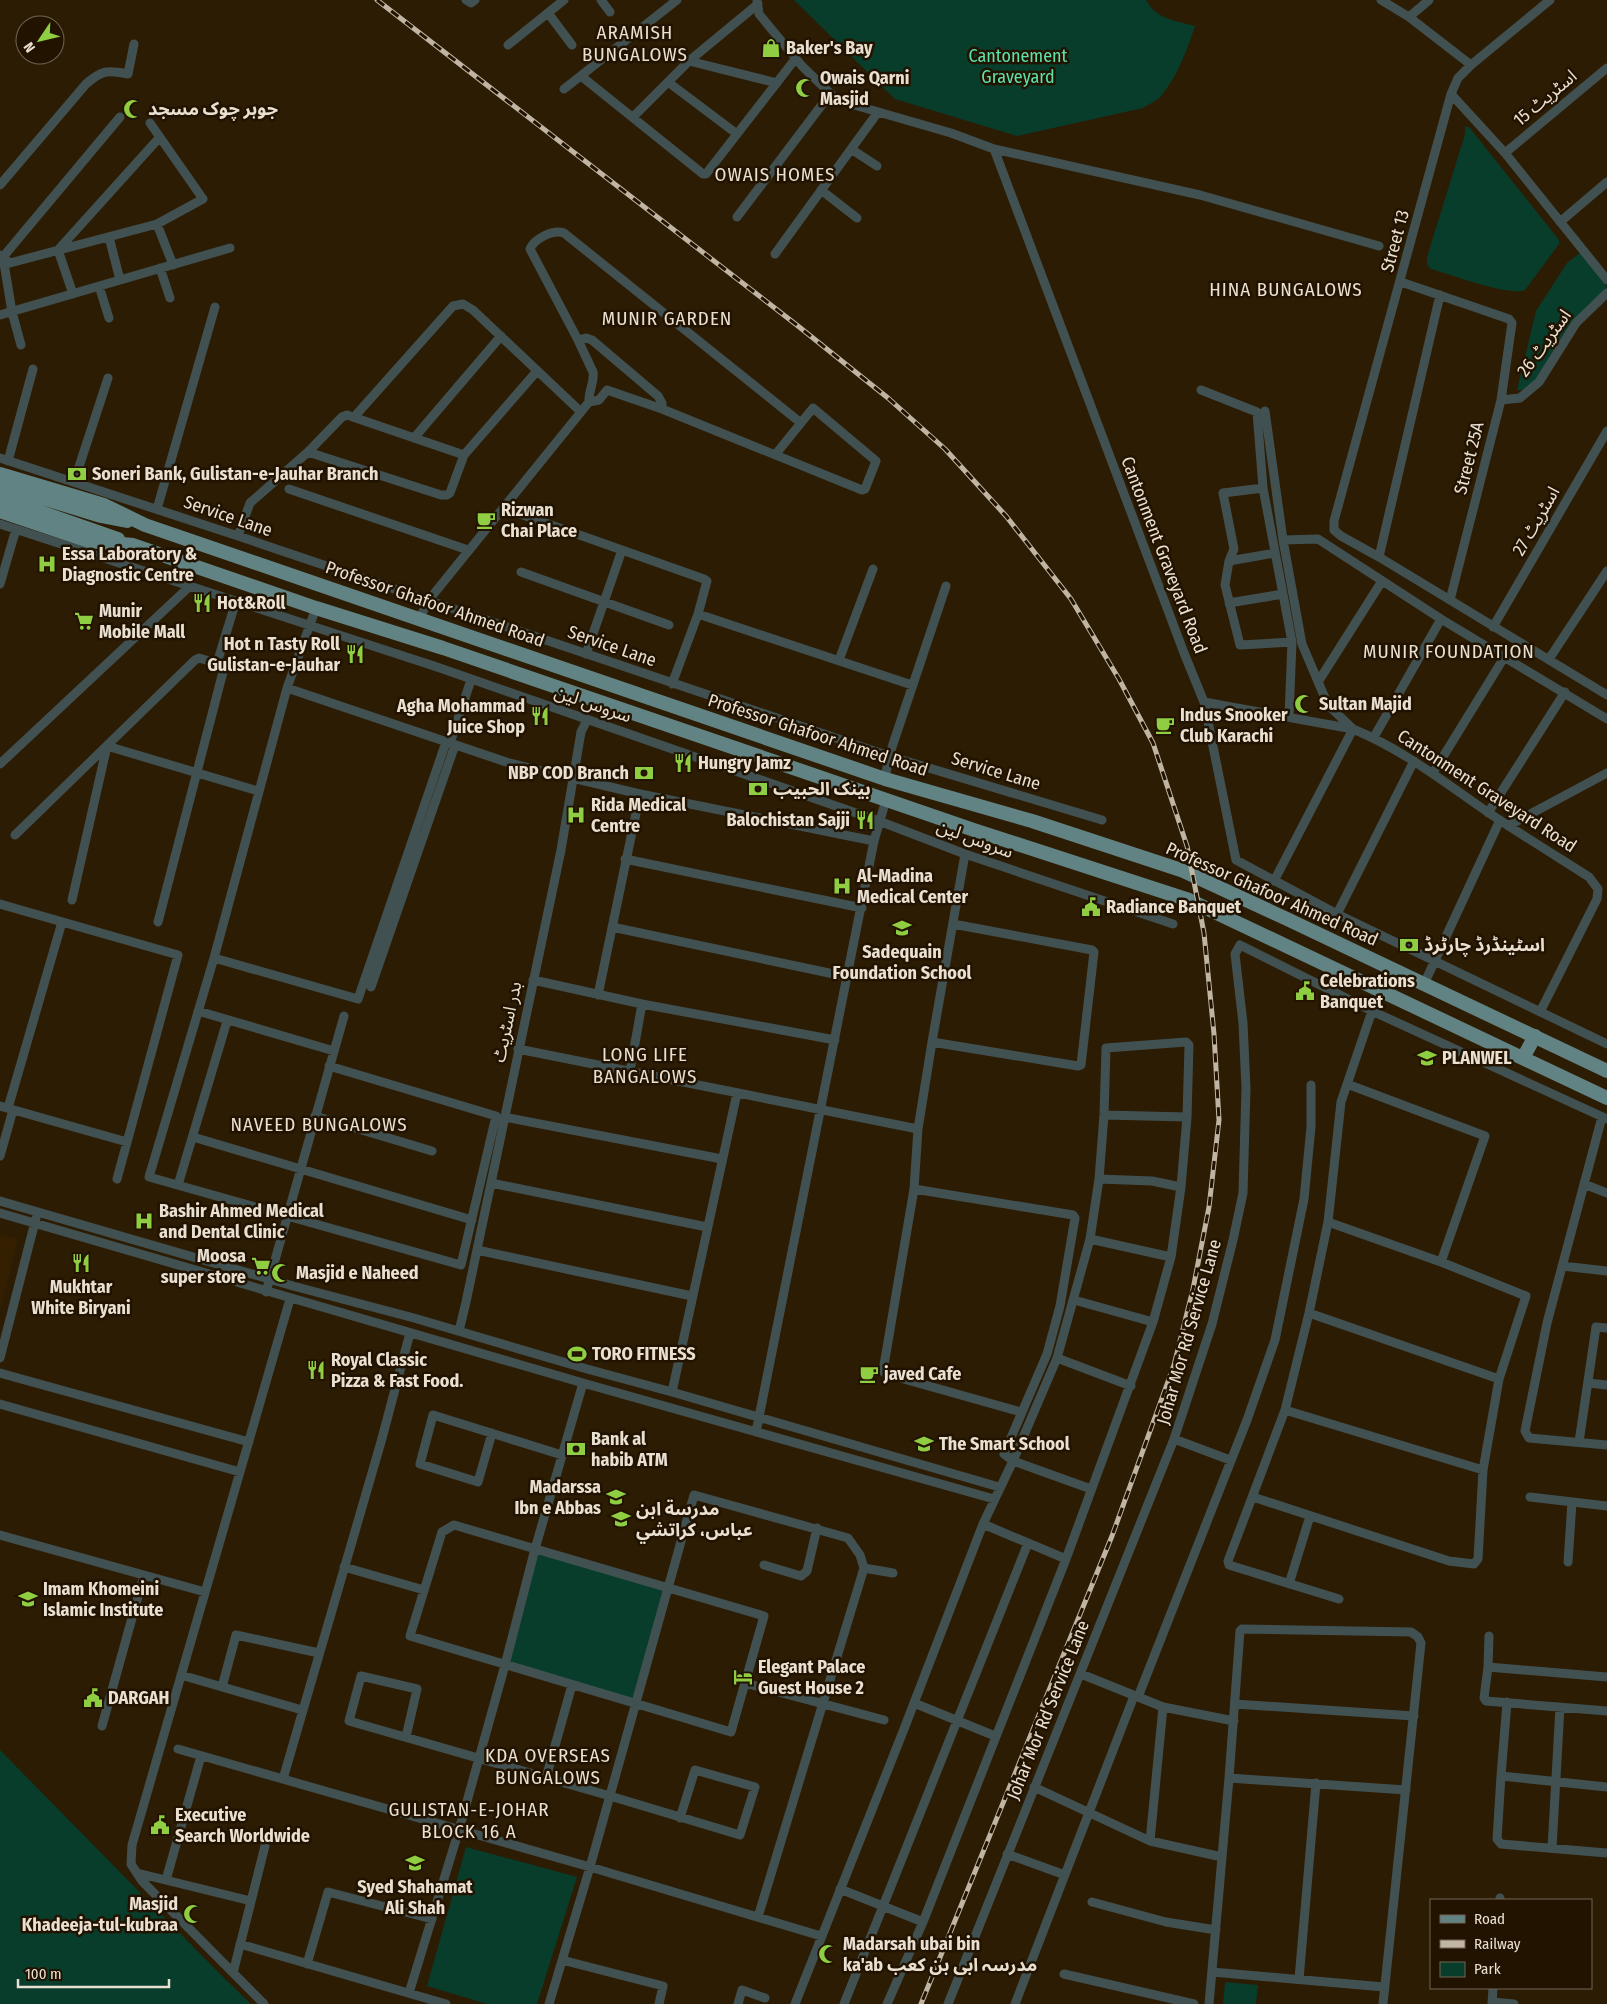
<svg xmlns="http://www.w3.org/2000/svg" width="1607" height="2004" viewBox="0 0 1607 2004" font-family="'Fira Sans Condensed','Noto Sans Arabic',sans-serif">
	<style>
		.built { fill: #342000 }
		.green { fill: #083d2b }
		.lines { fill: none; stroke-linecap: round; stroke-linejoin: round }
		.minor { stroke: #415152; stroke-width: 9 }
		.primary { stroke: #618384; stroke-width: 14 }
		.rail-casing { stroke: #c0b4a3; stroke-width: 5 }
		.rail { stroke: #221300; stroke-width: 3; stroke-dasharray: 9; stroke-linecap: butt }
		.labels { text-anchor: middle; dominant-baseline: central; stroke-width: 5; stroke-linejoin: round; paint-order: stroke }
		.poi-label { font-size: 18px; font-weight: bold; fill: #eae0d1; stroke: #221300; text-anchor: start }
		.park-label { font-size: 18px; fill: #5ce2af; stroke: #221300 }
		.street-label { font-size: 18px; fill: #eae0d1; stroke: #221300 }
		.neighbourhood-label { font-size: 19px; letter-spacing: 1px; fill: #eae0d1; stroke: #221300 }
	</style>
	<rect width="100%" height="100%" fill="#2c1c04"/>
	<!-- built -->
	<path class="built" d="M0,1234L18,1239L0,1310Z"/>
	<!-- green -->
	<path class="green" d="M794,0H1146C1156,19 1176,21 1195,26C1187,50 1177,78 1160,97C1156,102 1148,104 1143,108L1017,136L895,99Z
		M1465,127H1469L1559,240V244L1525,290C1511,297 1449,274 1431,269L1427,265V257L1465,134Z
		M1581,252L1607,287V292L1589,304L1579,316L1535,384L1522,390H1517L1536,311L1567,263Z
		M535,1549L668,1588L635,1703L505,1665Z
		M0,1750L222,1976L251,2004H0Z
		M466,1847L577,1877L537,2004H487L427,1986Z
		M1225,1982L1258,1985L1256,2004H1223Z"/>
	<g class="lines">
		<!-- minor -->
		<path class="minor" d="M466,0L471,3L475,0
			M601,0L610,12
			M757,0L759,14L802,66L837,100L951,133L994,149L1184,653L1204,702L1353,729C1404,750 1445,783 1489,813C1522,835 1556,856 1589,877L1598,889L1597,899L1540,1012
			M1381,0L1409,17L1471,65
			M1550,0L1471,65L1458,78L1451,94L1334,521V530L1341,536L1379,557L1607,695
			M548,13L572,45
			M1409,17L1429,0
			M508,45L564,0
			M689,61L777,83
			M581,76L703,174H706L796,58
			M668,82L737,134
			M564,89L677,0
			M1451,94L1505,153L1607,280
			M633,117L689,61L758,4
			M851,149L877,166
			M994,149L1200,195L1379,246
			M1505,153L1607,68
			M0,185L86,84C102,70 107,70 128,74L134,44
			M821,190L857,218
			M737,217L830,94
			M1560,222L1607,182
			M157,224L173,265
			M109,237L120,280
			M775,254L878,112
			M0,255L10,263L157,224L203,199L150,123
			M160,268L170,298
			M1401,282L1509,319L1512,323L1501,400L1450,600
			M99,286L109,318
			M73,294L58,250L159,138
			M0,315L230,248
			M578,340L586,338L592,340L658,396L662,403V409
			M21,345L12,312L3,257L120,117
			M1201,390L1257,412L1263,488L1292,642
			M1501,400L1520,398L1539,382L1576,323L1607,293
			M589,402C588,391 595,382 593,372L578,340L530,249C534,239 553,229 564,233L801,423
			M1265,411L1283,540L1302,644L1328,705L1353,729
			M355,416L453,306L463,304L473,310L581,412
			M414,438L501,336
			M308,452L441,495H447L450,493L464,455L537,371
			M0,458L238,536L889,756L1102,820
			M8,461L33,369
			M74,482L108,378
			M1263,488L1223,493L1234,549L1229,561L1225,585L1240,645L1292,642L1289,717
			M289,489L468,550
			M503,508L704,579L707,581L698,614L672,684
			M157,509L215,307
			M0,524L437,667L879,821L965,854L1173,924
			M238,536L250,503L308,452L342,417L347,415L464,455
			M1283,540L1318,539L1441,619L1607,719
			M1379,557L1440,295
			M1229,561L1275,553
			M521,572L669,625
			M0,584L16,529
			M1229,603L1283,594
			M316,608L287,688L214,958L149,1177L461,1265L496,1116L329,1066
			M698,614L912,685
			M420,618L428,601L589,402L599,400L607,390L662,409L862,490L865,489L876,461L813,408L775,455
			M1493,627L1607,431
			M586,654L622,550
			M1549,659L1607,571
			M839,660L873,569
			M217,663L236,601
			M1318,682L1382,581
			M287,688L509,763L640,794L874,841
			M1204,702L1236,860L1337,914L1607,1044
			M1374,737L1441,619
			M450,743L471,680
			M0,764L190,586
			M1433,773L1505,656
			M885,779L889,756L946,586
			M1488,813L1565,692
			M1508,826L1607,773
			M15,835L195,660L199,658L223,665L224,668L158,922
			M965,854L932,1042L918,1129L914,1189L883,1371L886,1374L1021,1412
			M625,859L862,908
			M1274,881L1353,729
			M72,900L107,746L258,791
			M0,904L178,955L117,1179
			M1337,914L1414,761
			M612,927L848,977
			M214,958L358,999L446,742
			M533,980L642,1004L835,1040
			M1424,984L1500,820
			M371,987L455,745
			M598,995L640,794
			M198,1011L334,1051
			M932,1042L1078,1066L1081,1065L1094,952L1092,950L953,924
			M518,1049L918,1129
			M630,1071L642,1004
			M1347,1084L1485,1136L1441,1262
			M0,1106L127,1142
			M8,1108L62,922
			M1104,1115L1187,1117
			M315,1116L432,1151
			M504,1117L722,1159
			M1602,1117L1547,1323L1525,1431L1529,1438L1607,1445
			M193,1137L472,1220
			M0,1156L13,1110
			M1099,1179L1152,1181L1181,1187
			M491,1183L707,1227
			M1584,1184L1607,1193
			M178,1185L227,1021
			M914,1189L1073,1215L1075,1218L1060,1306L1047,1354L1004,1454L1013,1461L1091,1489
			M0,1201L293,1286L414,1318L587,1369L672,1392L999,1487
			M0,1213L583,1383L994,1499
			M1090,1239L1171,1257
			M477,1250L692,1296
			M1562,1266L1607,1271
			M266,1292L344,1016
			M1074,1300L1153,1322
			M1309,1313L1499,1379
			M459,1331L466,1302L561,850L581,732L587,720
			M0,1358L36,1218
			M1057,1358L1131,1386
			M0,1373L249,1442
			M1588,1383L1607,1385
			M672,1392L737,1093
			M0,1404L240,1472
			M1285,1410L1483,1470
			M756,1432L874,841L886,800
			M492,1433L478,1482L420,1464L433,1415L562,1455
			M1174,1439L1230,1460
			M1579,1442L1596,1327L1607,1328
			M1253,1497L1449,1561L1474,1564L1478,1559L1483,1470L1499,1379L1526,1296L1441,1262L1328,1222
			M1530,1497L1607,1506
			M983,1524L1066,1559
			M454,1525L764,1616L731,1732L410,1636L442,1532Z
			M0,1535L205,1592
			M1568,1562L1572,1502
			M764,1565L801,1576L807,1571L817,1528
			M344,1567L424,1590
			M1289,1584L1310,1516
			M1339,1599L1229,1565L1228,1561L1285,1410L1309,1313L1328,1222L1341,1102L1372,1011L1382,991
			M1489,1636L1488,1667L1484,1698L1486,1701L1607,1711
			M1488,1667L1607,1677
			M1081,1674L1163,1707L1234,1721
			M181,1675L302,1710
			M745,1683L884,1720
			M222,1687L236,1635L319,1653
			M1138,1697L1247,1420L1275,1340L1304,1199L1311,1127V1085
			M914,1703L995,1736
			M1235,1704L1414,1716
			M102,1726L144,1575
			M406,1737L417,1689L361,1676L349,1721L610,1796L740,1835L755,1787L695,1770L680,1818
			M178,1749L590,1867L821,1936
			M1501,1776L1507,1702
			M546,1778L572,1685
			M1229,1778L1406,1790
			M283,1779L381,1442L410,1333
			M1034,1787L1150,1841L1222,1857
			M1607,1787L1501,1776L1497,1839L1501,1844L1607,1853
			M1150,1841L1163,1707
			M1552,1848L1560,1707
			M1007,1854L1065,1875
			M137,1873L251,1901
			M166,1880L201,1756
			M840,1889L923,1922
			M1500,1900V1898
			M1092,1902L1166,1922L1216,1930
			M758,1917L864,1568
			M240,1944L446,2004
			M562,1960L663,1986L659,2004
			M307,1964L328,1892L432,1919
			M1212,1972L1384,1987
			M233,1973L265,1846
			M1064,1974L1194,2004
			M1299,1979L1316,1783
			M409,1993L459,1830L505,1665L535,1549L583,1383
			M1492,2002L1514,2004
			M264,2004L142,1881L131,1864L132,1845L290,1299
			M549,2004L590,1867L694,1495L848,1538L860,1555L864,1568L893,1573
			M738,2004L742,1990L765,1998
			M795,2004L904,1729L983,1524L1013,1461L1057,1358L1090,1239L1099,1179L1104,1115L1106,1048L1186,1042L1189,1045L1187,1117L1181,1187L1171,1257L1153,1322L1066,1559L923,1922L887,2004
			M844,2004L1028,1543
			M948,2004L1174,1439L1212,1324L1233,1240L1243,1193L1246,1088L1243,1023L1235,954L1240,945L1372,1011L1607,1119
			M1015,2004L1134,1696
			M1209,2004L1229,1778L1240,1631L1242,1629L1411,1632L1418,1637L1421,1643L1383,2004
			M1492,2004L1493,1988"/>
		<!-- primary -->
		<path class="primary" d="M0,474L104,505L145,525L885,779L1032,821L1181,870L1287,919L1607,1071
			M0,485L101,516L127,521
			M0,498L118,539
			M0,511L89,541L133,545L316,608L443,648L974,830L1189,900L1607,1098
			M1523,1058L1535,1036"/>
		<!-- rail casing -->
		<g class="rail-casing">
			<path id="rail" d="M377,0L798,326L888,398L945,449L1006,516L1071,599L1119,679L1153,743L1187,846L1204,933L1214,1034L1219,1120L1209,1207L1193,1289L1174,1365L1112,1536L921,2004"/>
		</g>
		<!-- rail -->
		<use href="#rail" class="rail"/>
	</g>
	<!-- icons -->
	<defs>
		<g id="shop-bare" transform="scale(1.5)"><path d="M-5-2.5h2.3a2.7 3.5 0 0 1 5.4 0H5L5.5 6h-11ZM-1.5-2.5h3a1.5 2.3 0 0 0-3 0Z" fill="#8fcd42" stroke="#221300" stroke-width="2.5" paint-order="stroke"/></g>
		<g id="mosque-bare" transform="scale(1.5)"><path d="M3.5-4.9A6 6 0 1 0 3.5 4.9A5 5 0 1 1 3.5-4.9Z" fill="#8fcd42" stroke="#221300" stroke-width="2.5" paint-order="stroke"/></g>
		<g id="bank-bare" transform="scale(1.5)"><path d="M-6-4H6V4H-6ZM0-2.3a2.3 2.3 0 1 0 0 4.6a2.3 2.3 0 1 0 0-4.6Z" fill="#8fcd42" stroke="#221300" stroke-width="2.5" paint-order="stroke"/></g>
		<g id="cafe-bare" transform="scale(1.5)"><path d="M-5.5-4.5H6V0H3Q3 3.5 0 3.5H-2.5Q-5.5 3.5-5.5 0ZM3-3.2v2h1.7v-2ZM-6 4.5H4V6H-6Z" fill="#8fcd42" stroke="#221300" stroke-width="2.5" paint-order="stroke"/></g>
		<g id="hospital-bare" transform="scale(1.5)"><path d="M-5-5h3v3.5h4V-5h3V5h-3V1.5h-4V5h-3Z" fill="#8fcd42" stroke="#221300" stroke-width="2.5" paint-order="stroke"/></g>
		<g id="restaurant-bare" transform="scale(1.5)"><path d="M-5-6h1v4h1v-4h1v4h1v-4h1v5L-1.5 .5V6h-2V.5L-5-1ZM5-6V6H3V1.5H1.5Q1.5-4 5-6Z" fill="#8fcd42" stroke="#221300" stroke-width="2.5" paint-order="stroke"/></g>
		<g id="supermarket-bare" transform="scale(1.5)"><path d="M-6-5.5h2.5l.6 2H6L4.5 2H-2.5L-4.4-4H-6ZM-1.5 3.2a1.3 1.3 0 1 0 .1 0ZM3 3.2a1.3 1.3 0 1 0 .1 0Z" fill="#8fcd42" stroke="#221300" stroke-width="2.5" paint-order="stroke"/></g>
		<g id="civic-bare" transform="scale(1.5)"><path d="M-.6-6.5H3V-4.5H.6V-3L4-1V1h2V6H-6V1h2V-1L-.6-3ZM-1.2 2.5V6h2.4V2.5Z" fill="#8fcd42" stroke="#221300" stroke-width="2.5" paint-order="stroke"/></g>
		<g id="school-bare" transform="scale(1.5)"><path d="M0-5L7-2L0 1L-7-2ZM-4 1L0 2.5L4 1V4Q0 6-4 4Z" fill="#8fcd42" stroke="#221300" stroke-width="2.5" paint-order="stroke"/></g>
		<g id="university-bare" transform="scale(1.5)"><path d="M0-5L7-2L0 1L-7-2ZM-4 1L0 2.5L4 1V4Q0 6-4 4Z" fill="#8fcd42" stroke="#221300" stroke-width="2.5" paint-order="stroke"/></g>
		<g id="stadium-bare" transform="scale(1.5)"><path d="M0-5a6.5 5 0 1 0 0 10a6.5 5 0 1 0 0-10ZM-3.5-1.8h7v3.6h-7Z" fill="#8fcd42" stroke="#221300" stroke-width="2.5" paint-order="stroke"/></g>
		<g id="hotel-bare" transform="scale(1.5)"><path d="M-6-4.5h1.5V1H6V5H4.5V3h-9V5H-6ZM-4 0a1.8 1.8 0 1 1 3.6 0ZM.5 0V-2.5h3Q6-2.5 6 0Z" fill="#8fcd42" stroke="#221300" stroke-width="2.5" paint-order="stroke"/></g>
	</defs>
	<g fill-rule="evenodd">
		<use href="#shop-bare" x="771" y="48"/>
		<use href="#mosque-bare" x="805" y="88"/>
		<use href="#mosque-bare" x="133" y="109"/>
		<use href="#bank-bare" x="77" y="474"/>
		<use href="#cafe-bare" x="486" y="520"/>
		<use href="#hospital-bare" x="47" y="564"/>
		<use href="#restaurant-bare" x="202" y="603"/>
		<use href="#supermarket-bare" x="84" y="621"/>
		<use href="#restaurant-bare" x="355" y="654"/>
		<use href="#mosque-bare" x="1304" y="704"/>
		<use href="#restaurant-bare" x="540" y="716"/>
		<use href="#cafe-bare" x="1165" y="725"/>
		<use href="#restaurant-bare" x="683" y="763"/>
		<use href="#bank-bare" x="644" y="773"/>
		<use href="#bank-bare" x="758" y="789"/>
		<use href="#hospital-bare" x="576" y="815"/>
		<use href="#restaurant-bare" x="865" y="820"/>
		<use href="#hospital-bare" x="842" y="886"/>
		<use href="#civic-bare" x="1091" y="907"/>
		<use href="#school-bare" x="902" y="928"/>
		<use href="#bank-bare" x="1409" y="945"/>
		<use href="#civic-bare" x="1305" y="991"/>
		<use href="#university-bare" x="1427" y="1058"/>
		<use href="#hospital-bare" x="144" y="1221"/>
		<use href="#restaurant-bare" x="81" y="1263"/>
		<use href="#supermarket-bare" x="261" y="1266"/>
		<use href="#mosque-bare" x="281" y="1273"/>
		<use href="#stadium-bare" x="577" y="1354"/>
		<use href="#restaurant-bare" x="316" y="1370"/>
		<use href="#cafe-bare" x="869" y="1374"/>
		<use href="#school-bare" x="924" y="1444"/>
		<use href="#bank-bare" x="576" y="1449"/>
		<use href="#school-bare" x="616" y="1497"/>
		<use href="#university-bare" x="621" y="1519"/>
		<use href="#university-bare" x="28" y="1599"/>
		<use href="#hotel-bare" x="743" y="1677"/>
		<use href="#civic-bare" x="93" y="1698"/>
		<use href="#civic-bare" x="160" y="1825"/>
		<use href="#university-bare" x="415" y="1863"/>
		<use href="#mosque-bare" x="193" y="1914"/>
		<use href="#mosque-bare" x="828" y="1954"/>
	</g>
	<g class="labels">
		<!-- poi labels -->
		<g class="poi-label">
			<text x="786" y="48">Baker's Bay</text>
			<text x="820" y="78">Owais Qarni<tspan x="820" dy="21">Masjid</tspan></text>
			<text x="148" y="109">جوہر چوک مسجد</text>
			<text x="92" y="474">Soneri Bank, Gulistan-e-Jauhar Branch</text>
			<text x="501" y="510">Rizwan<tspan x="501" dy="21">Chai Place</tspan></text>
			<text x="62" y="554">Essa Laboratory &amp;<tspan x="62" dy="21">Diagnostic Centre</tspan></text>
			<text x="217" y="603">Hot&amp;Roll</text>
			<text x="99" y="611">Munir<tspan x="99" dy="21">Mobile Mall</tspan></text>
			<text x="340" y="644" text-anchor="end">Hot n Tasty Roll<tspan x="340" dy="21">Gulistan-e-Jauhar</tspan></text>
			<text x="1319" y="704">Sultan Majid</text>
			<text x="525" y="706" text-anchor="end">Agha Mohammad<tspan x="525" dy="21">Juice Shop</tspan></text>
			<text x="1180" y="715">Indus Snooker<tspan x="1180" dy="21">Club Karachi</tspan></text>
			<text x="698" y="763">Hungry Jamz</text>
			<text x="629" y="773" text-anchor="end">NBP COD Branch</text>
			<text x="773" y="789">بينک الحبيب</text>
			<text x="591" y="805">Rida Medical<tspan x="591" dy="21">Centre</tspan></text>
			<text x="850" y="820" text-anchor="end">Balochistan Sajji</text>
			<text x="857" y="876">Al-Madina<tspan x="857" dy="21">Medical Center</tspan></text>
			<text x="1106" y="907">Radiance Banquet</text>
			<text x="1424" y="945">اسٹینڈرڈ چارٹرڈ</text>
			<text x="902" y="952" text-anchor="middle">Sadequain<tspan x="902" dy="21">Foundation School</tspan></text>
			<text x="1320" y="981">Celebrations<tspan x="1320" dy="21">Banquet</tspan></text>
			<text x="1442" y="1058">PLANWEL</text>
			<text x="159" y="1211">Bashir Ahmed Medical<tspan x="159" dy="21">and Dental Clinic</tspan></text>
			<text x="246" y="1256" text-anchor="end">Moosa<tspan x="246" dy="21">super store</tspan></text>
			<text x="296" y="1273">Masjid e Naheed</text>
			<text x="81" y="1287" text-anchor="middle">Mukhtar<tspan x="81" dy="21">White Biryani</tspan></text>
			<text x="592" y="1354">TORO FITNESS</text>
			<text x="331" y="1360">Royal Classic<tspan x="331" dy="21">Pizza &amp; Fast Food.</tspan></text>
			<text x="884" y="1374">javed Cafe</text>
			<text x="591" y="1439">Bank al<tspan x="591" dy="21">habib ATM</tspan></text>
			<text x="939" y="1444">The Smart School</text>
			<text x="601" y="1487" text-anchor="end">Madarssa<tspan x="601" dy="21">Ibn e Abbas</tspan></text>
			<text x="636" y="1509">مدرسة ابن<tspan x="636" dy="21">عباس، كراتشي</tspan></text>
			<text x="43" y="1589">Imam Khomeini<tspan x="43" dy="21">Islamic Institute</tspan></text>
			<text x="758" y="1667">Elegant Palace<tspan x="758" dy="21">Guest House 2</tspan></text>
			<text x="108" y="1698">DARGAH</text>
			<text x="175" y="1815">Executive<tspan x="175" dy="21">Search Worldwide</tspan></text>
			<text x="415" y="1887" text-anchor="middle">Syed Shahamat<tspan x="415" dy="21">Ali Shah</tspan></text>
			<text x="178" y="1904" text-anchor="end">Masjid<tspan x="178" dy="21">Khadeeja-tul-kubraa</tspan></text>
			<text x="843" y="1944">Madarsah ubai bin<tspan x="843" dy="21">ka'ab مدرسہ ابی بن کعب</tspan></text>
		</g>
		<!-- park labels -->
		<g class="park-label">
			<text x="1018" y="56">Cantonement<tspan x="1018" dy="21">Graveyard</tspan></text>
		</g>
		<!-- street labels -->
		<g class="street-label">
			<text transform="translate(1545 98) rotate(-40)">اسٹریٹ 15</text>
			<text transform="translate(1395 241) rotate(-75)">Street 13</text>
			<text transform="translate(1544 343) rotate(-54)">اسٹریٹ 26</text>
			<text transform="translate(1469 458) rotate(-76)">Street 25A</text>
			<text transform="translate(228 516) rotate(19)">Service Lane</text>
			<text transform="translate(1536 521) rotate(-60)">اسٹریٹ 27</text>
			<text transform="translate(1164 555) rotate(69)">Cantonment Graveyard Road</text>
			<text transform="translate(435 604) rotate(19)">Professor Ghafoor Ahmed Road</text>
			<text transform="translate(612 646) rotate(19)">Service Lane</text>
			<text transform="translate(593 704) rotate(19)">سروس لین</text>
			<text transform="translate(818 735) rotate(18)">Professor Ghafoor Ahmed Road</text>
			<text transform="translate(996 771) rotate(17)">Service Lane</text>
			<text transform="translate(1487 791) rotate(33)">Cantonment Graveyard Road</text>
			<text transform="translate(975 839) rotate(20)">سروس لین</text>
			<text transform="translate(1272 894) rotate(24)">Professor Ghafoor Ahmed Road</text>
			<text transform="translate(507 1022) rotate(-78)">بدر اسٹریٹ</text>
			<text transform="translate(1189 1332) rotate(-74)">Johar Mor Rd Service Lane</text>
			<text transform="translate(1048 1710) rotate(-68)">Johar Mor Rd Service Lane</text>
		</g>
		<!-- neighbourhood labels -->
		<g class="neighbourhood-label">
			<text x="635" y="32">ARAMISH<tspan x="635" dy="22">BUNGALOWS</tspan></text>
			<text x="775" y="174">OWAIS HOMES</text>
			<text x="1286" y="289">HINA BUNGALOWS</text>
			<text x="667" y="318">MUNIR GARDEN</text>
			<text x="1449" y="651">MUNIR FOUNDATION</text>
			<text x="645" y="1054">LONG LIFE<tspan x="645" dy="22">BANGALOWS</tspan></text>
			<text x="319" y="1124">NAVEED BUNGALOWS</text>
			<text x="548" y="1755">KDA OVERSEAS<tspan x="548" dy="22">BUNGALOWS</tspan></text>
			<text x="469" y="1809">GULISTAN-E-JOHAR<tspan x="469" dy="22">BLOCK 16 A</tspan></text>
		</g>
	</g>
	<!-- legend -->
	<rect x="1430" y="1899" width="162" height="90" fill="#221300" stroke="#726554"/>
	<rect x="1440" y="1915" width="25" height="8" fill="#618384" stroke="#726554"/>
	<text x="1474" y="1924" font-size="15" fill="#eae0d1">Road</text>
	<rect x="1440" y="1940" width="25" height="8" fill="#c0b4a3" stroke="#726554"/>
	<text x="1474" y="1949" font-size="15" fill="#eae0d1">Railway</text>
	<rect x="1440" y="1962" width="25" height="15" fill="#083d2b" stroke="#726554"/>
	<text x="1474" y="1974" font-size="15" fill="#eae0d1">Park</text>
	<!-- north arrow -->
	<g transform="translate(40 40) rotate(235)"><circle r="24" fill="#221300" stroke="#726554"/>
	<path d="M0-4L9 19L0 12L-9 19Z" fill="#8fcd42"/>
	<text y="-8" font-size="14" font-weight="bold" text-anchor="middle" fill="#eae0d1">N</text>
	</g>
	<!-- scale -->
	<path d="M18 1979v8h151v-8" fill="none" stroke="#eae0d1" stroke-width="2.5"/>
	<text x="25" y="1979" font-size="15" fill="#eae0d1" stroke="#221300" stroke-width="4" paint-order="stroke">100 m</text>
</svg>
